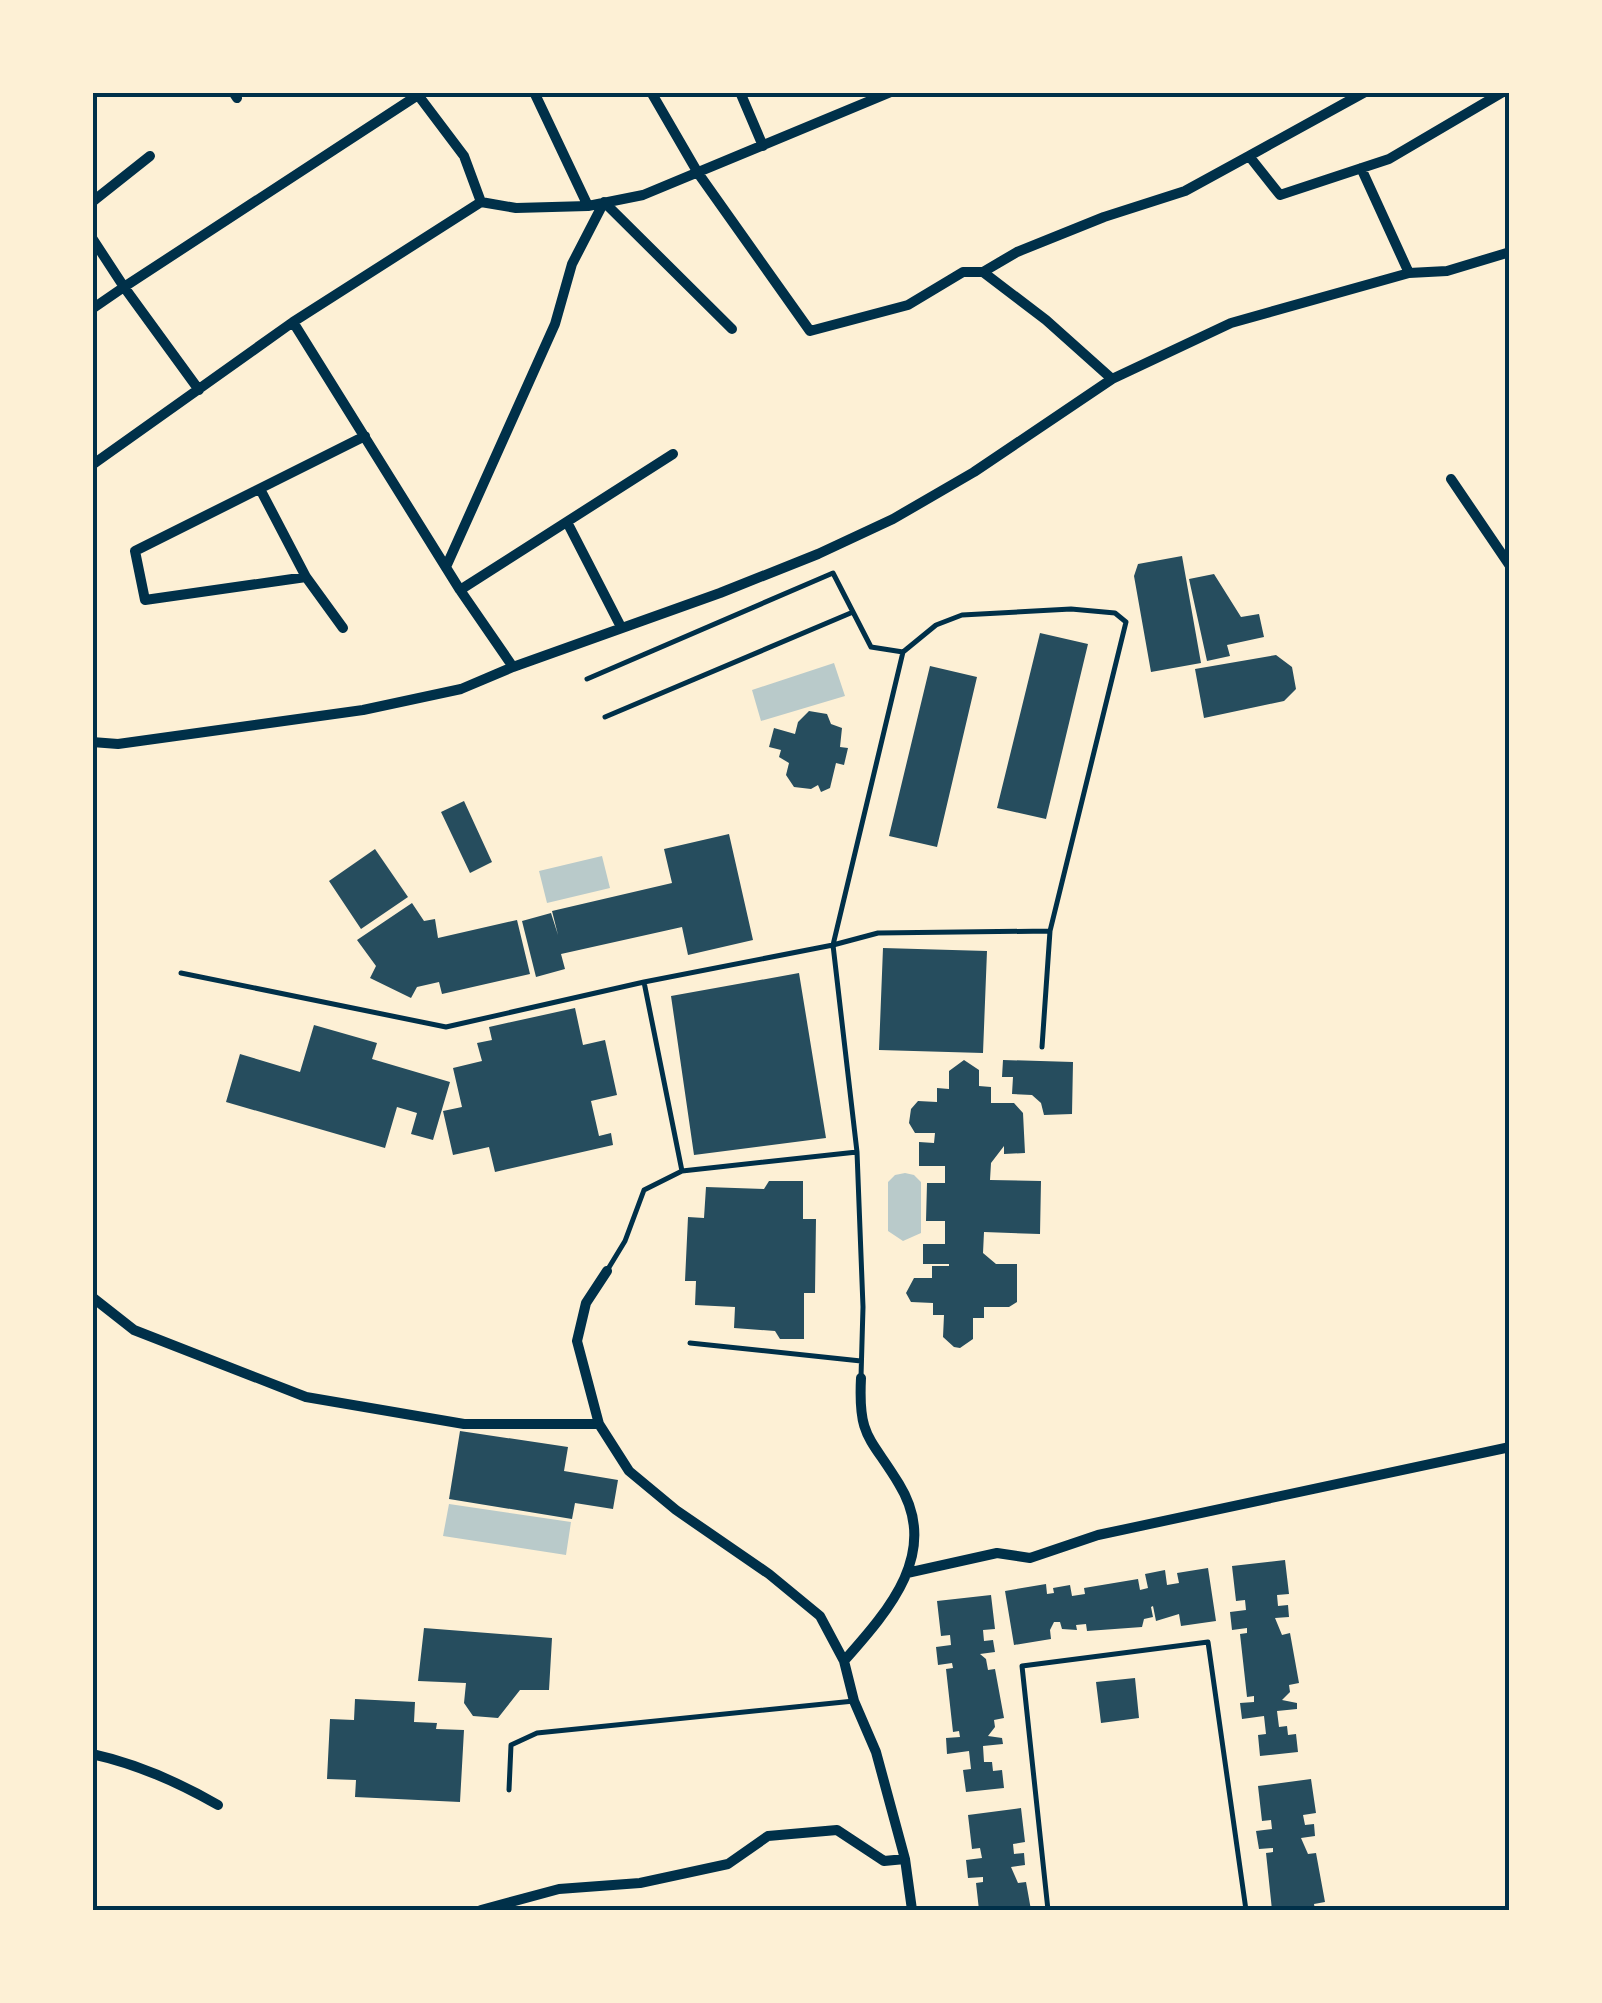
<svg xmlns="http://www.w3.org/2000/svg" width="1602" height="2003" viewBox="0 0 1602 2003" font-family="Cabin,sans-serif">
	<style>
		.green { fill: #b9caca }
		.building { fill: #264d5e }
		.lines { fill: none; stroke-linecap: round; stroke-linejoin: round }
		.service { stroke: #003049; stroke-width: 5 }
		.minor { stroke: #003049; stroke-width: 10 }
		.neatline { fill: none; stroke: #003049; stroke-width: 4 }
	</style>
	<rect width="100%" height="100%" fill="#fdf0d5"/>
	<!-- green -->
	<path class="green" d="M834,663L845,696L761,721L752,690Z
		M602,856L610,888L547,903L539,871Z
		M905,1173L914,1175L921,1182V1233L903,1241L888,1231V1182L895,1175Z
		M449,1504L571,1522L566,1555L443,1536Z"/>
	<!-- building -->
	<path class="building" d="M1182,556L1201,663L1151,672L1134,576L1138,564Z
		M1214,574L1241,617L1259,614L1264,637L1227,645L1230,656L1207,661L1189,579Z
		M1040,633L1088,644L1046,819L997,808Z
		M1276,655L1292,667L1296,689L1284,701L1204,718L1195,669Z
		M930,666L977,677L937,847L889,836Z
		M809,711L827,714L831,724L842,728L840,747L848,748L844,765L836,763L830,788L821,792L818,785L811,789L794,787L786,775L789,763L779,757L781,750L769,747L774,728L795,734L798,722Z
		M464,801L492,862L470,873L441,812Z
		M729,834L753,940L688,955L682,927L561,954L565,969L536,977L522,921L551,913L558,935L552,911L672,883L664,849Z
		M375,849L408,897L361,929L329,881Z
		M412,903L424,921L435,919L438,938L517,920L530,974L442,994L439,982L417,987L411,998L370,978L376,966L357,940Z
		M883,948L987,951L983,1053L879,1050Z
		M799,973L826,1138L694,1155L671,996Z
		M575,1008L583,1045L605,1040L617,1095L591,1101L599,1136L611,1133L613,1145L495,1172L489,1147L453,1155L443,1111L462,1107L453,1068L482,1061L477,1043L492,1040L489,1027Z
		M314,1025L377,1043L372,1059L450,1082L433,1140L411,1134L417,1113L397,1107L385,1148L226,1102L240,1054L300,1072Z
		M964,1060L979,1070V1086L991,1087V1103H1014L1023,1113L1025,1153L1004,1154V1146L991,1163L990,1180L1041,1181L1040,1234L984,1232L983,1253L996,1264H1017V1302L1009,1307H984V1318H973V1339L960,1348L954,1347L943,1337L944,1315H933V1303L911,1302L906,1293L914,1278H932V1266H949V1264H923V1244H945V1221H926L927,1183H945V1166H919V1142L934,1143L935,1133H915L909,1123L911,1109L918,1101L937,1102V1088L949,1089V1071Z
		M1003,1060L1073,1062L1072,1114L1044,1115L1041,1103L1032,1095L1012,1094L1013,1077H1002Z
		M769,1181H803V1219H816L815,1293H804V1339H780L775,1331L734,1328L735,1307L695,1305L696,1281H685L688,1217L704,1218L706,1187L764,1189Z
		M460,1431L568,1447L564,1471L618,1480L613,1509L575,1503L572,1519L449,1499Z
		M1285,1560L1289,1594L1277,1595L1278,1606L1288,1605L1289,1617L1275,1618L1282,1635L1290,1633L1299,1683L1289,1685L1290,1692L1282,1700L1297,1703V1709L1277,1711L1279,1727L1287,1726L1288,1735L1296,1734L1298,1752L1260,1756L1258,1735L1266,1734L1264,1716L1242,1719L1240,1703L1254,1702V1696L1247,1697L1240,1634L1247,1633V1628L1232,1630L1230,1612L1246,1610L1245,1600L1236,1601L1232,1566Z
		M1208,1568L1216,1621L1181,1626L1179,1614L1156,1621L1153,1606L1151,1607L1153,1617L1144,1619L1142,1627L1087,1631L1086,1624L1076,1625L1077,1630L1062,1629L1060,1622H1054L1050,1630L1051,1639L1014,1645L1005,1591L1046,1584L1047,1594L1054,1593L1053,1588L1070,1585L1072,1596L1085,1594L1084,1588L1138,1579L1140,1590L1148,1588L1145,1574L1165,1570L1167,1585L1179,1583L1177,1573Z
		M991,1595L995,1629L983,1630L984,1641L993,1640L995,1652L980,1654L986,1659L988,1670L995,1669L1004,1718L994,1720L995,1727L988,1736L1002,1738L1003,1744L983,1746L984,1762H992L993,1771L1002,1770L1004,1788L966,1792L963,1770L971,1769L969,1751L947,1754L946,1738L960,1737L959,1731L953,1732L946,1669L953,1668L952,1663L938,1665L936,1647L951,1645L950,1635L941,1636L937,1601Z
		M424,1628L552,1638L549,1690H520L498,1718L473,1716L464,1703L466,1683L418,1681Z
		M1135,1678L1139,1718L1101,1723L1096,1682Z
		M355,1699L415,1702L414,1722L437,1723L436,1729L464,1730L460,1802L355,1797L356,1780L327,1779L330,1719L354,1720Z
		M1311,1779L1316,1813L1303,1815L1305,1825L1314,1824L1315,1836L1301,1838L1308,1854L1316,1853L1325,1902L1314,1904L1315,1910H1272L1266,1853L1273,1852V1848L1259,1849L1256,1831L1272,1829L1271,1820L1262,1821L1258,1786Z
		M1021,1808L1025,1842L1013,1844L1014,1854L1024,1853L1025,1865L1011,1867L1018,1883L1026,1882L1031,1910H979L976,1883L983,1882V1877L968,1878L966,1860L982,1858L980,1848L972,1849L968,1815Z"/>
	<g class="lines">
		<!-- service -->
		<path class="service" d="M587,679L833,573L871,647L903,652
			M605,717L853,612
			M181,973L446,1027L644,982
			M1042,1047L1050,931
			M682,1171L857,1152
			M608,1269L625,1241L644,1190L682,1171L644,982L833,945L903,652L936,625L962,615L1071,609L1115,613L1126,622L1050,931L878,933L833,945L857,1152L863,1307L861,1377
			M690,1343L861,1361
			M509,1790L511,1745L537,1733L854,1701
			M1048,1910L1022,1666L1208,1642L1246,1910"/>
		<!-- minor -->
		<path class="minor" d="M233,92L237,98
			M534,92L588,206
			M651,92L698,173L810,331L908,305L963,272H983
			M740,92L763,146
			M1249,156L1365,92
			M1361,168L1409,273
			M92,202L150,156
			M481,202L293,322L460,590L513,667L720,593L818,554L893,519L974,472L1112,379L1231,323L1409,273L1447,271L1510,252
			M92,238L124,287L418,95L464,156L481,202L516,208L588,206L643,195L891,92
			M92,309L124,287L199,390
			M1112,379L1046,320L983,272L1017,252L1104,217L1185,191L1249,156L1280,195L1389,159L1503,92
			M92,465L293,322
			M1451,479L1510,566
			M260,489L306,577
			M567,522L621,627
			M446,567L555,324L572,264L604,202L732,329
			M460,590L673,454
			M343,628L306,577L145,600L135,551L365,436
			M92,742L118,744L363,710L461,689L513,667
			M607,1271L586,1303L577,1341L599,1424L629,1471L676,1510L769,1574L820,1616L844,1661L854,1701L876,1752L905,1859L912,1910
			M92,1297L134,1330L306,1397L464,1424H599
			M907,1573L997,1553L1030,1558L1098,1535L1510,1447
			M844,1661C889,1610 941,1552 899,1484C870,1436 858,1438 861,1378
			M92,1754C138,1764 178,1782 218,1805
			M481,1910L559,1889L640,1883L728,1864L768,1836L837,1830L884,1861L905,1859"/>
	</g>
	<!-- border -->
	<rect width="1602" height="2003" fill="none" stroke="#fdf0d5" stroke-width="190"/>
	<rect x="95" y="95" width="1412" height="1813" class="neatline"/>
</svg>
